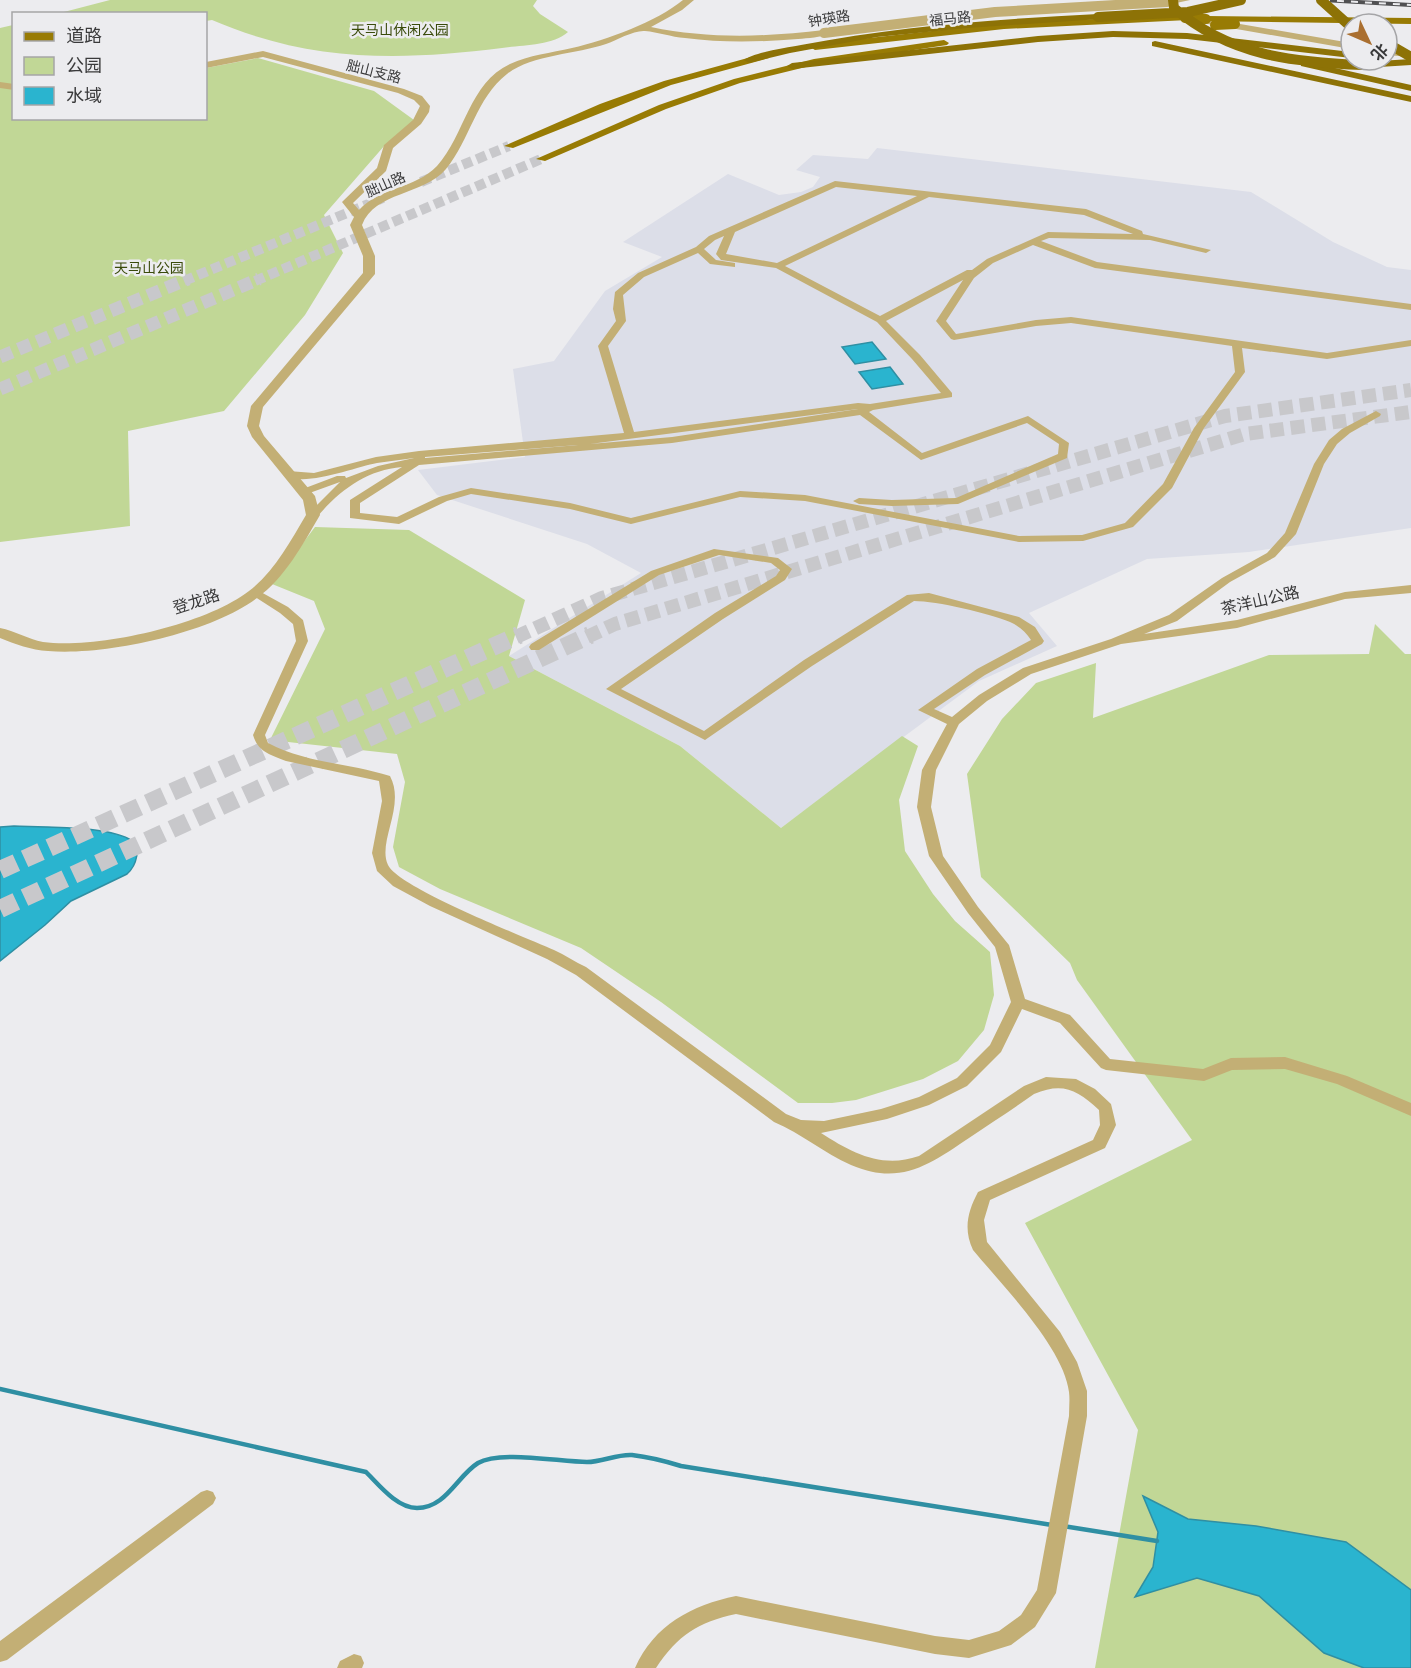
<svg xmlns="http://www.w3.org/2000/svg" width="1411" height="1668" viewBox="0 0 1411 1668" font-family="'Open Sans','Noto Sans SC',sans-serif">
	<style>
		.built { fill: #dcdee8 }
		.green { fill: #c1d796 }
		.water { fill: #2ab4cf; stroke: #2f8fa3; stroke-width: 1.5 }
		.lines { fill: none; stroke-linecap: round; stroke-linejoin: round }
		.stream { stroke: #2f8fa3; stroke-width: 4.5 }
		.primary-tunnel-far1 { stroke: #c8c8cb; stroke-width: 10; stroke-dasharray: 10 5; stroke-linecap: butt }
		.primary-tunnel { stroke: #c8c8cb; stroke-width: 13; stroke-dasharray: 13 7; stroke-linecap: butt }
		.motorway-tunnel-far1 { stroke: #c8c8cb; stroke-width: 14; stroke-dasharray: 14 7; stroke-linecap: butt }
		.motorway-tunnel { stroke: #c8c8cb; stroke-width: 18; stroke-dasharray: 18 9; stroke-linecap: butt }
		.minor { fill: #c3af75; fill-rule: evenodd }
		.tertiary { fill: #c3af75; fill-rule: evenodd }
		.primary { fill: #987b04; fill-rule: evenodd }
		.trunk { fill: #8d7206; fill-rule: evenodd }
		.rail-casing { stroke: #505052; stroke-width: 4 }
		.rail { stroke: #ececef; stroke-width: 2; stroke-dasharray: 7; stroke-linecap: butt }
		.tertiary-bridge { stroke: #c3af75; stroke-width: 10 }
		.primary-bridge { stroke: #987b04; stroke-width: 10 }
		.trunk-bridge { stroke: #8d7206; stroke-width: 10 }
		.labels { text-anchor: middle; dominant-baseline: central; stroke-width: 5; stroke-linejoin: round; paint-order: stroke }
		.far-street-label { font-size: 14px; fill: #3a3a3b; stroke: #ececef }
		.far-park-label { font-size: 14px; fill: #3a4b0b; stroke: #ececef }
		.street-label { font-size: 16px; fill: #3a3a3b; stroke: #ececef }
	</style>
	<rect width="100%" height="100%" fill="#ececef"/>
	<!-- built -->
	<path class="built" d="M877,148L1251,192L1333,242L1387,267L1411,270V528L1249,552L1147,559L1029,613L1057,646L979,681L781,828L680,746L509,656L641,573L587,544L437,495L418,470L525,457L513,369L554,361L605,291L662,257L623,242L728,174L779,195L801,192L813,187L820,177L796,170L813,155L868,159Z"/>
	<!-- green -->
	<path class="green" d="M110,0H537L533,6L540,14L568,32C552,46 521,45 502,48C398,61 310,62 212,20L206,21V14L60,13Z
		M13,25V85L0,83V28Z
		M258,58L374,91L414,120L385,145L324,215L343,253L305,315L224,411L128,431L130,526L0,542V87L13,89L14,118H206V68Z
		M315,527L409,530L525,600L509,656L680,746L781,828L902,736L918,746L899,800L905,851L933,894L955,921L990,952L994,995L984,1030L958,1061L923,1079L856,1100L832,1103H798L661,1002L581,948L440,889L399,867L393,847L405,782L397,754L270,740L325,629L314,601L272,584Z
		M1375,624L1405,654H1411V1668H1095L1138,1430L1025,1223L1192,1140L1077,980L1070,963L981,877L967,774L1002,719L1036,683L1096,663L1093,718L1269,655L1369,654Z"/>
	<!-- water -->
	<path class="water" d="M872,342L886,359L855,364L842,347Z
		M890,367L903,384L872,389L859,372Z
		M14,826C41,827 105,826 129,839C143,847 136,866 127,874L71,901L45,925L0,961V827Z
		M1143,1496L1188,1519L1256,1526L1346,1542L1411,1590V1668H1364L1324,1653L1259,1596L1197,1578L1135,1597L1153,1567L1158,1532Z"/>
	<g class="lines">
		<!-- stream -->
		<path class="stream" d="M0,1389L366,1472C379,1485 397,1508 417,1508C446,1508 457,1476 478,1463C501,1450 560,1462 587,1462C602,1462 617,1454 632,1455C649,1457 665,1461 681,1466L1052,1525
			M1063,1526L1157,1541"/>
		<!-- primary-tunnel-far1 -->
		<path class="primary-tunnel-far1" d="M421,182L509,146
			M184,281L383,198
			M255,281L541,159"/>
		<!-- primary-tunnel -->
		<path class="primary-tunnel" d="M0,357L188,279
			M0,389L259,279"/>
		<!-- motorway-tunnel-far1 -->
		<path class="motorway-tunnel-far1" d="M516,637L602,598L1225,416L1411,390
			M587,637L615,624L1245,434L1411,412"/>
		<!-- motorway-tunnel -->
		<path class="motorway-tunnel" d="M0,870L519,635
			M0,909L590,635"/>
		<!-- minor -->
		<path class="minor" d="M835,181L1086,209L1142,231L1143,234L1211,250L1206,253L1150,240L1049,238L1041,241L1097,262L1411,304V310L1095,268L1033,245L993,263L974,278L946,321L956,334L1036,320L1071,317L1327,353L1411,340V346L1327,359L1242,348L1245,372L1204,428L1172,488L1133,527L1083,541L1019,542L805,501L740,497L631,524L570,509L471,494L447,501L399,524L350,518V500L402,467C366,470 339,491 317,517H309V513L340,482L304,495L298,492L300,490L337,476H345L346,478L378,466L414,458C402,460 389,461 377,463C355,467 301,489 283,474L288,471L314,473L376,457L419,451L624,433L598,346L616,321L613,309L615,292L638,273L696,247L709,236ZM836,187L917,196L777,263L726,254L735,232ZM929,197L1084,215L1133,234L1048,232L987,259L972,270H967L880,316L785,266ZM724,236L716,254L721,260L776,268L877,322L912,359L941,393L870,404L858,403L634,432L608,346L626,321L623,295L644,277L698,253L710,264L735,267V263L716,260L704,249L715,240ZM963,280L936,321L951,339L954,340L1036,326L1071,323L1232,346L1235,372L1194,428L1163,484L1125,523L1082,535L1019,536L805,495L740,491L631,518L570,503L471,488L439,497L397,517L360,513V503L419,465L672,443L860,415L921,460L1027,423L1059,444L1058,454L956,498L892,500L859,498L853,501L859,504L892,506L958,504L1067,458L1069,443L1028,416L922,453L869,412L873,410L952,397V393L920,355L886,321ZM858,409L672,437L590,444ZM578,445L425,458V457Z
			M1376,411L1381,414L1380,416L1350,433L1337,444L1324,464L1296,534L1275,557L1230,582L1177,621L1144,634L1237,620L1345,592L1411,585V593L1345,599L1237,628L1121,644L1031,674L987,701L959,724L936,770L931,807L943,856L978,907L1009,945L1025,999L1070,1015L1110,1059L1203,1069L1231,1058L1285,1057L1347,1076L1411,1103V1116L1337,1084L1285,1069L1232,1070L1204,1081L1106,1070L1101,1068L1060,1023L1022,1009L1001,1052L967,1086L929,1105L887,1119L821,1133C852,1153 882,1169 919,1156L1024,1086L1046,1077L1076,1079L1095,1089L1111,1104L1116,1125L1105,1148L990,1200L984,1220L987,1242L1060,1332L1077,1362L1087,1391V1416L1056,1593L1035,1627L1011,1645L969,1658L935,1654L736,1614C698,1622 678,1635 656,1668H635C654,1625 692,1605 736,1596L935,1636L969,1640L999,1631L1021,1615L1037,1590L1069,1416C1069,1408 1070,1400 1069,1392C1064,1348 1002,1285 973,1250C963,1229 968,1211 978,1192L1093,1140L1100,1125L1099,1110C1077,1090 1063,1082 1034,1094C1013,1109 991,1123 969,1138C929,1165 900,1186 851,1165C824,1153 802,1134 774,1122L576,975L547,959L430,906L393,886L377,871L372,853L382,801L379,781L286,761C271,755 258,752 253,735L296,641L293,624L280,613L249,593L255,589L259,591L288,607L303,620L308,641L265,735L268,743C305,763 349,763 390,776C406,806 377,842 388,865C399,888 525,937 554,950C565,955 575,962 586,967L786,1114L801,1120L824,1121L881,1109L919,1097L957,1078L990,1045L1011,1002L995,947L968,913L929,856L917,807L922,770L947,724L918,710L977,669L1031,640C1026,632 1019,626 1010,622C988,613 937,601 914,601L812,666L705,740L606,689L715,613L776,576L780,570L771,563L719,555L659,575L539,650H531L529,647L531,644L651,571L714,549L778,558L792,569L785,580L723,619L621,689L704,731L804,660L907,595L929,593L1019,617L1035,627L1044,641L1042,644L985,675L934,709L952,717L979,695L1023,668L1111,639L1169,615L1222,578L1267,553L1285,533L1314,464L1329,440L1342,429Z
			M207,1490L213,1492L216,1498L213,1504L7,1660L0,1662V1641L201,1492Z
			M354,1654L361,1656L364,1663L362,1668H337L340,1661Z"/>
		<!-- tertiary -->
		<path class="tertiary" d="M683,0H694L682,10L651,27C708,39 766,37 824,30L829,33C821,38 808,38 798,39C761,42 722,43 685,38C671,37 658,32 645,31C634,30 617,40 606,44C577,54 531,55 507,74C476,98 470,140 446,169C423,196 375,191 362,225L375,256V274L263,407L259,426L264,436L315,496L320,515C303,544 285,578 257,598C211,633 105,656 48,651C31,650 15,644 0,638V628C15,631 28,639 43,642C98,649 205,625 249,591C274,572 290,542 306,515L303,500L252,437L247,426L251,406L363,273V256L350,225L354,217L342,202L377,168L384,145L413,120L420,106L414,100L398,93L263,57L206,68V62L263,51L404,89L422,96L430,106L429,112L421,124L393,148L386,171L353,203L359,210C380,187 415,189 437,166C465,135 469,83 510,64C529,55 551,53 572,48C607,40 656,22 683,0Z
			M1164,0H1190L1167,5L1162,2Z
			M1188,15L1351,43V49L1185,20V16Z
			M1387,49L1411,51V57L1387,55Z
			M0,82L14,84V90L0,88Z"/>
		<!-- primary -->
		<path class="primary" d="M1185,15L1188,16V20L1004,29L815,50L810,47L815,44L1004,23Z
			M1206,16L1411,18V24L1203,21V17Z
			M944,40L949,43L947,45L814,65L740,83L666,109L545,161L536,159L659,105L734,79L814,59Z
			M766,53L769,54V58L671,85L513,148L504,146L600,104L664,81Z"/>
		<!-- trunk -->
		<path class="trunk" d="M1098,14L1103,17L1101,19L967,28L877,37L790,53L749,63L744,60C755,52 786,48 801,45C899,26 998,19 1098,14Z
			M1113,31L1187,33L1351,52V58L1187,39L1113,37L1038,42L792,69L787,66L792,63L1038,36Z
			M1155,41L1411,96V102L1152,46V42Z
			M1411,59V65L1363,68L1358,65L1363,62Z
			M1304,61L1411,85V91L1301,66V62Z"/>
		<!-- rail casing -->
		<g class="rail-casing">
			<path id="rail" d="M1323,0L1411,5"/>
		</g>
		<!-- rail -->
		<use href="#rail" class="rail"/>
		<!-- tertiary-bridge -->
		<path class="tertiary-bridge" d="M824,33L995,12L1167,2"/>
		<!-- primary-bridge -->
		<path class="primary-bridge" d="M1185,18L1206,19
			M1215,25L1235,24"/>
		<!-- trunk-bridge -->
		<path class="trunk-bridge" d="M1173,0L1174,8C1230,56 1292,62 1363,65
			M1321,0L1351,27
			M1098,17L1188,12L1241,0
			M1387,43L1411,57"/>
	</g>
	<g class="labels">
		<!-- far-street labels -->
		<g class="far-street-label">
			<text transform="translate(829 18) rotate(-9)">钟瑛路</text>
			<text transform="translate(950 18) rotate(-6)">福马路</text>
			<text transform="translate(374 71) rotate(14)">胐山支路</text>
			<text transform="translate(385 184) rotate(-24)">胐山路</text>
		</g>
		<!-- far-park labels -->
		<g class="far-park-label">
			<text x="400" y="29">天马山休闲公园</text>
			<text x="149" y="267">天马山公园</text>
		</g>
		<!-- street labels -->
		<g class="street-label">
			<text transform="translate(1260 600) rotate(-13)">茶洋山公路</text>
			<text transform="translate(196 601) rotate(-18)">登龙路</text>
		</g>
	</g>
	<!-- legend -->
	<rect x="12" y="12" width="195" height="108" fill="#ececef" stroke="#a5a5a7" stroke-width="1.5"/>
	<rect x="24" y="32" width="30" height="9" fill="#987b04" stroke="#a5a5a7" stroke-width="1.5"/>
	<text x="66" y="42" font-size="18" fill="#3a3a3b">道路</text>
	<rect x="24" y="57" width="30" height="18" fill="#c1d796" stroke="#a5a5a7" stroke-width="1.5"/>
	<text x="66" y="72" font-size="18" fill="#3a3a3b">公园</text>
	<rect x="24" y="87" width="30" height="18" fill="#2ab4cf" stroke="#a5a5a7" stroke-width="1.5"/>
	<text x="66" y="102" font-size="18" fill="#3a3a3b">水域</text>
	<!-- north arrow -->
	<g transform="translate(1369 42) rotate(134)"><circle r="28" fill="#ececef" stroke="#a5a5a7" stroke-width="1.5"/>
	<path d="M0-4.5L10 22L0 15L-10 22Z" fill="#aa6f30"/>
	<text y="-9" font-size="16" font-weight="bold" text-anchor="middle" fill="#3a3a3b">北</text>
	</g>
</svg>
